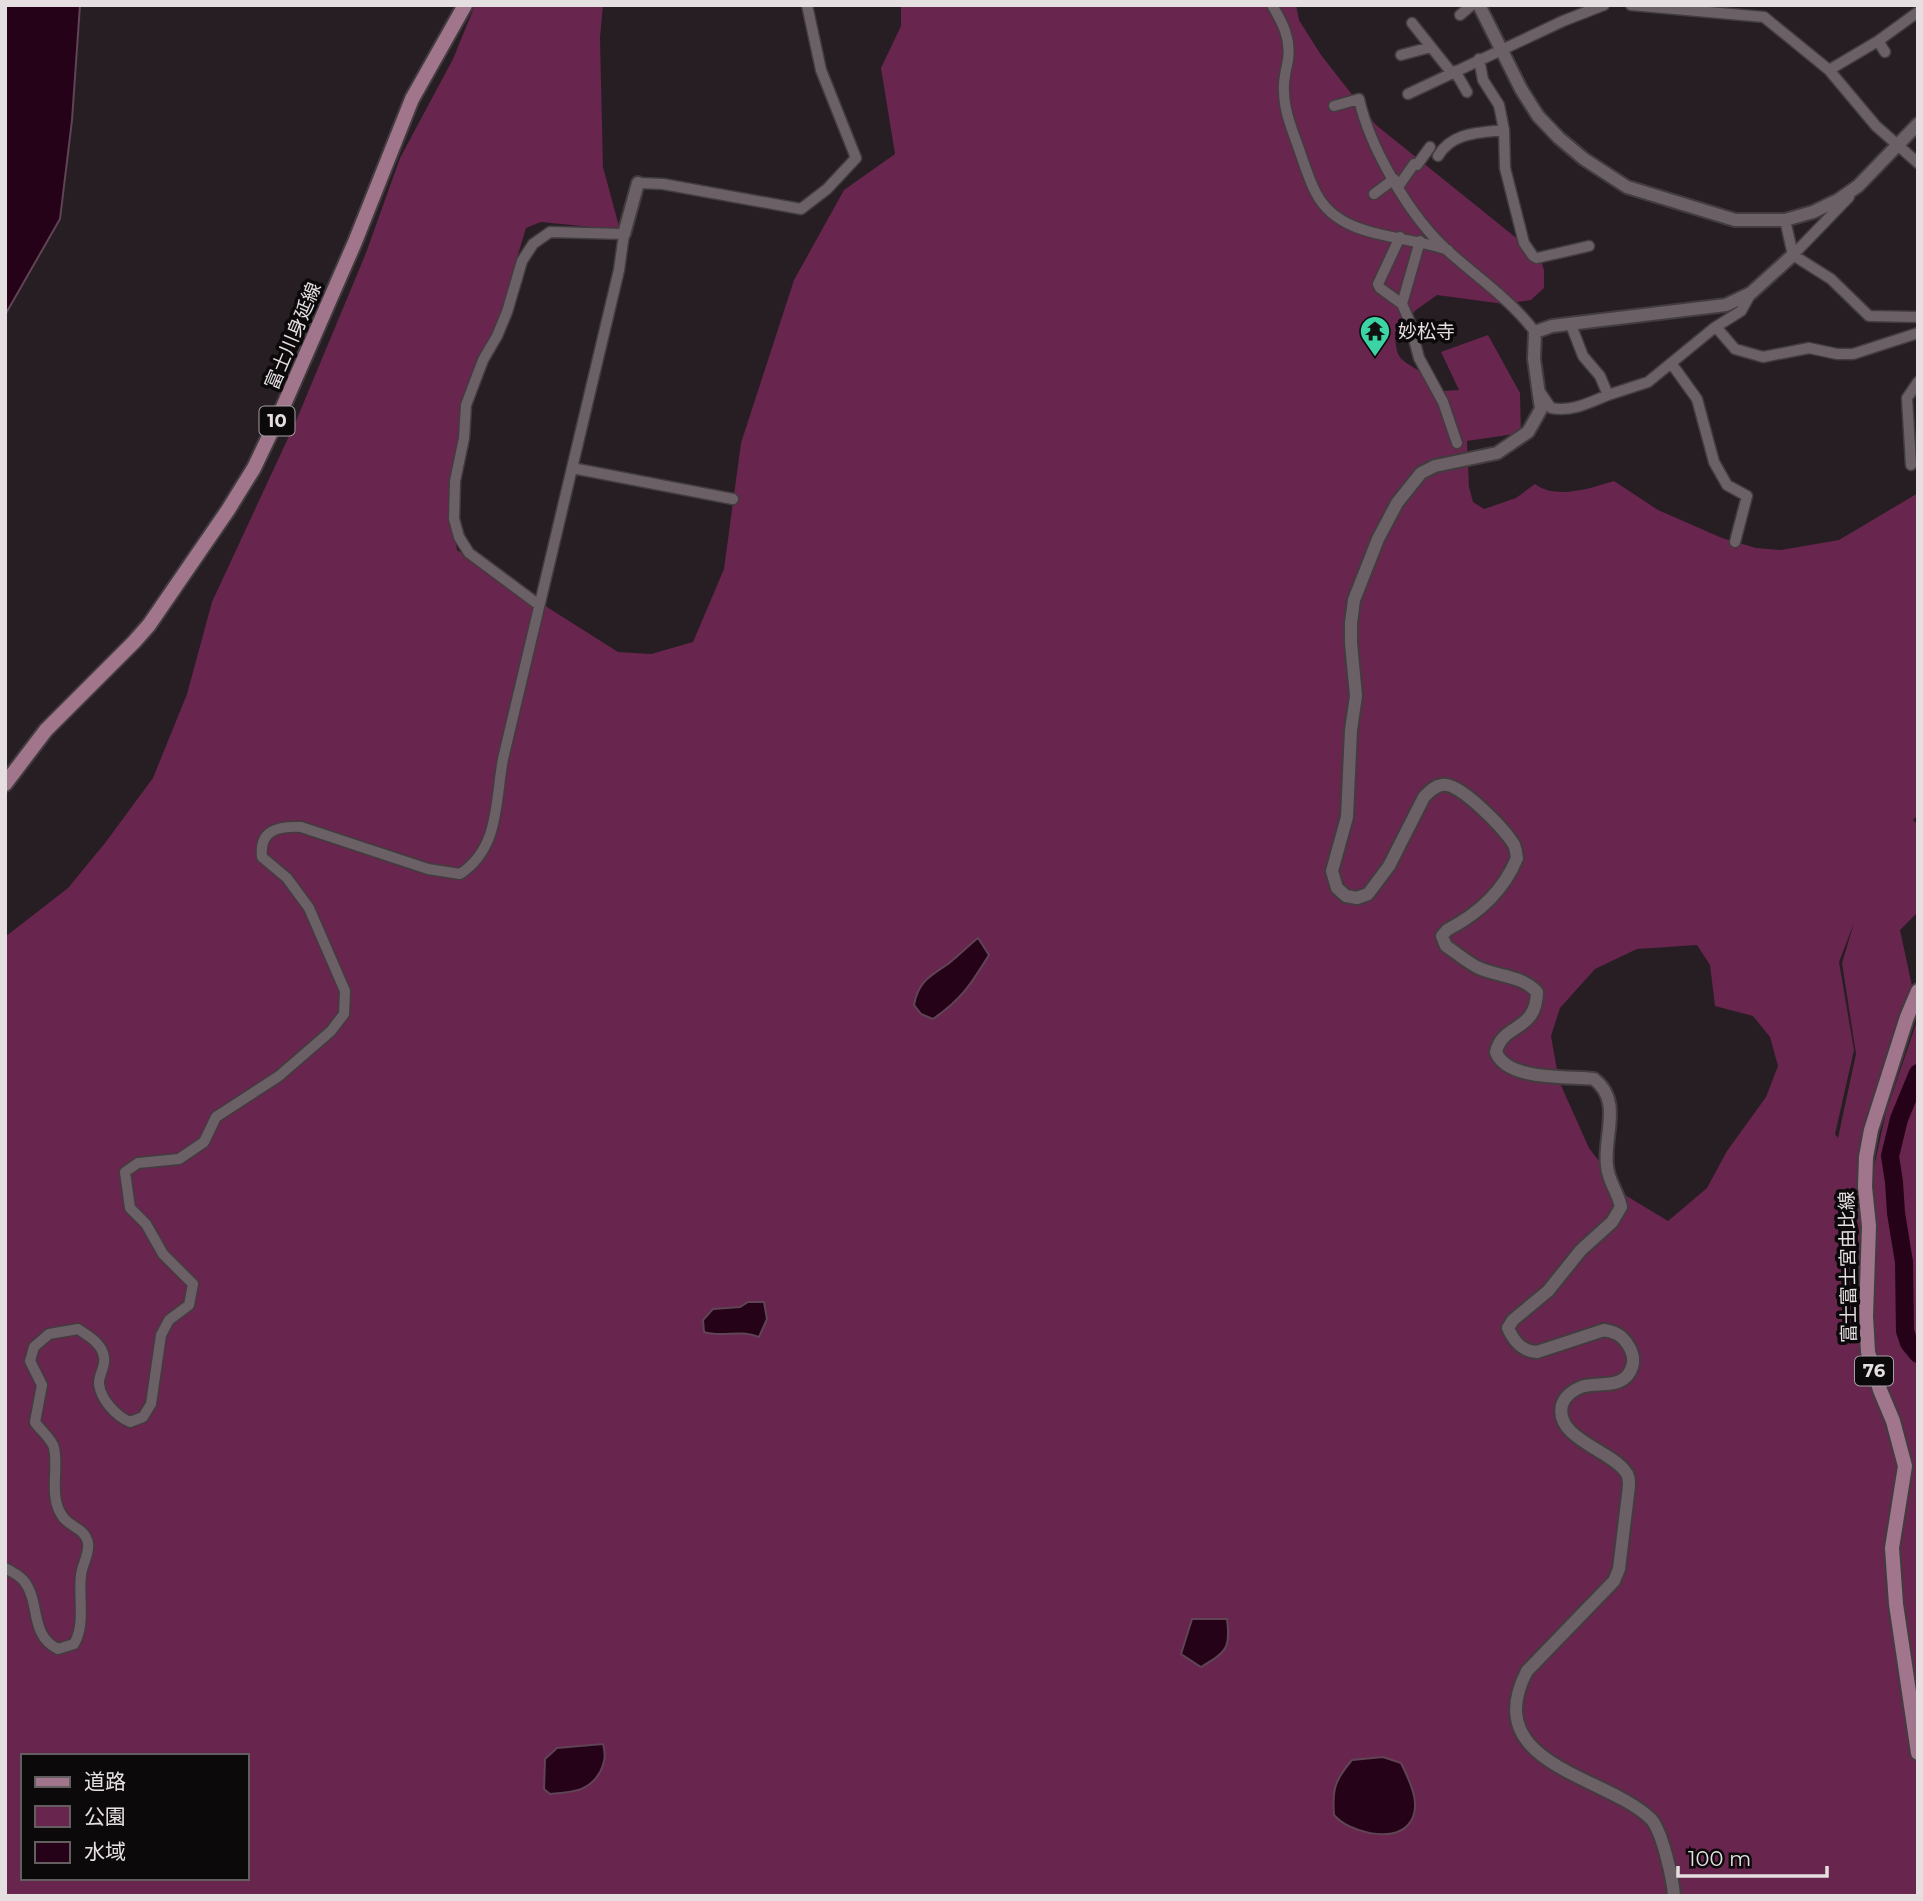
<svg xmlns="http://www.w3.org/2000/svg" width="1923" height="1901" viewBox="0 0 1923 1901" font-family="Montserrat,'Noto Sans JP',sans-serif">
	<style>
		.green { fill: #68254d; fill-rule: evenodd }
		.water { fill: #260218; stroke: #5f4455; stroke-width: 2 }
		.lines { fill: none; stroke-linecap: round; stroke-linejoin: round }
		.river { stroke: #260218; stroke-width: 18 }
		.street-casing { stroke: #423c3f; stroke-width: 13 }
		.secondary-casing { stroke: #423c3f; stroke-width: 16 }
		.primary-casing { stroke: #423c3f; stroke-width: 18 }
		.street { stroke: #6a6065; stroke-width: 10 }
		.secondary { stroke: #6a6065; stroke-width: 12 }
		.primary { stroke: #a1758c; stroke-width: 14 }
		.labels { text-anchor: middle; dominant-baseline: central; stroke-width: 7; stroke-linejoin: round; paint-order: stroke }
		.shield { fill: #0c090b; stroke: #a49fa2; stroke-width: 2 }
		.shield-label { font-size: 18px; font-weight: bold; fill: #e5dfe2 }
		.poi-label { font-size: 19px; fill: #e5dfe2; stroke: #0c090b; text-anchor: start }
		.street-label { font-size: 19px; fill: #e5dfe2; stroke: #0c090b }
	</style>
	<rect width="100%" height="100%" fill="#261e22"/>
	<!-- green -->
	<path class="green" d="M475,5H603L600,38L603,167L620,230L541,222L526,228L499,318L466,402L461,446L449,503L457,550L618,652L651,654L693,642L724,569L741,443L794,280L844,190L895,154L881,68L901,26V5H1296L1299,20L1321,55L1376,125L1540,257L1544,270V288L1531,300L1504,304L1437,295L1416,310L1395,332C1396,360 1399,358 1421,372C1429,377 1436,385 1444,391L1459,390L1441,352L1488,335L1520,393L1521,433L1467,441L1469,487L1473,502L1484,509L1516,498L1535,484C1556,500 1591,488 1614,481L1658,510L1722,538L1756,548L1781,550L1839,540L1918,493V815L1913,820L1918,825V912L1900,930L1912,986L1868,1121L1870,1185L1886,1112L1918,1018V1064L1913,1084L1918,1071V1896H5V937L68,888L105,843L153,778L187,694L212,602L296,421L366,253L400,158L453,59ZM1854,923L1842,963L1856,1054L1838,1138L1835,1134L1854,1050L1839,962ZM1697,945L1710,965L1715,1006L1753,1016L1770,1037L1778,1066L1766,1097L1727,1151L1707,1188L1668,1221L1625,1195L1589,1148L1559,1081L1551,1036L1560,1008L1595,969L1637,949ZM23,1756H247V1878H23Z"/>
	<!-- water -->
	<path class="water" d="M5,5H80L72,120L60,219L5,315Z
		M978,938L989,955C971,984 962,999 933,1019L921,1014L914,1005C918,982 930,976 948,964C958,956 968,946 978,938Z
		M748,1302H764L767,1319L759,1337C739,1329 723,1338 704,1332L703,1320L713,1309L740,1307Z
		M1192,1619H1227C1231,1649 1226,1652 1201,1667L1181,1654Z
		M603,1744C606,1755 605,1762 600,1772C589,1792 571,1792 550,1794L544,1789L545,1759L557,1748Z
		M1383,1757L1401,1763C1409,1780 1424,1807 1408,1825C1392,1843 1348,1832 1334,1815C1332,1789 1335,1780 1352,1760Z"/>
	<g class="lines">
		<!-- river -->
		<path class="river" d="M1918,1073L1899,1119L1890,1156L1894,1182L1896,1213L1904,1262L1905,1331L1909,1343L1918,1354"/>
		<!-- street casing -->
		<g class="street-casing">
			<path id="street" d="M1272,5C1283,23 1291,39 1288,60C1286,71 1283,80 1284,91C1284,114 1295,136 1302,158C1306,169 1310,182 1316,193C1340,240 1404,234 1448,250
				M1631,5L1764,17L1829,70L1876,126L1918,163
				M1460,15L1472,5
				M1412,23L1451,72
				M1878,41L1885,52
				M1401,55L1431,47
				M1479,59L1483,80L1499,105L1504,130L1505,168L1524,243L1533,256L1537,258L1589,246
				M1829,70L1878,41L1918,12
				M1455,71L1467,92
				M1408,94L1563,21L1604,5
				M1334,106L1359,99C1370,148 1410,217 1448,251C1477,277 1511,300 1535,332
				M1438,156C1452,132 1479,133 1504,130
				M638,183L663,184L801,209L827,189L856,158L821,70L807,5
				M1398,187L1414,164L1417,165L1430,147
				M1374,194L1394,179
				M1785,220L1793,255L1831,279L1869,316L1918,317
				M1400,237L1378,284L1380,288L1402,304L1409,320L1419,358L1443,402L1457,443
				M1793,255L1849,197
				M1402,304L1420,241
				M1571,325L1583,356L1600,376L1608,395L1648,382L1714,328L1741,311L1751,293
				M1716,327L1735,349L1763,357L1809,348L1837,354H1853L1918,333
				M1671,363L1697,399L1714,462L1727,485L1747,496L1735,542
				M1540,392L1551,408C1572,412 1588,403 1608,395
				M1911,465L1907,398L1918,382
				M572,468L733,499
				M5,1568C11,1571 19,1575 24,1581C41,1603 29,1635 58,1649L74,1644C86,1623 78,1598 81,1575C82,1565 90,1553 88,1543C85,1528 71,1528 63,1517C48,1497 59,1469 54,1448C52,1439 40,1430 35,1422L42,1385L30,1361L34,1347L49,1334L78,1329C88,1336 102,1343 104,1357C106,1366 98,1376 99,1384C101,1400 116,1416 130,1422L143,1417L151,1404L161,1335L169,1320L189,1305L193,1284L163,1254L146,1224L130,1208L125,1172L138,1163L179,1159L204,1142L216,1117L279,1076L331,1031L344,1014L345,991L309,908L287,878L262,857C259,830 278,826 301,827L428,869L460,874C500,848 495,801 503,759L619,270L624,234L550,232L533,244L522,261L507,312L497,336L483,360L466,405L464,438L455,481L454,519L459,537L469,553L539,605"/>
		</g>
		<!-- secondary casing -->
		<g class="secondary-casing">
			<path id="secondary" d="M1479,5L1521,89L1538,116L1559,138L1584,159L1627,187L1735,220H1785L1813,212L1838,200L1858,186L1918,124
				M624,234L638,183
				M1674,1896C1673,1879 1662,1831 1651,1819C1606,1775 1478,1765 1527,1671L1614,1581L1619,1569L1629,1486C1629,1480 1629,1475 1625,1471C1610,1450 1554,1438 1562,1405C1564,1397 1573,1390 1581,1387C1598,1381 1624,1391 1632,1367C1635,1358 1632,1350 1626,1342C1620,1334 1614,1332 1604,1330L1537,1352C1522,1351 1514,1342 1508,1328L1513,1320L1548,1291L1581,1250L1612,1222L1621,1207C1618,1192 1608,1181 1607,1166C1603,1136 1623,1101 1594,1079C1567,1076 1507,1081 1496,1052C1503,1022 1536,1033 1537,992C1521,975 1499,977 1479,968C1468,963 1457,953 1446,946L1442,936L1447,930C1478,914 1504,890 1517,858C1516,853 1516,847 1513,843C1503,828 1460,782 1442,785C1434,786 1429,792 1424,797L1389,866L1368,894L1357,898L1346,896L1337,888L1332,871L1347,817L1351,730L1356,696L1351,643V623L1354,600L1378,539L1397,503L1421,473L1435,466L1497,453L1528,432L1541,409L1534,359L1535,332L1552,326L1726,305L1751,293L1793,255"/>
		</g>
		<!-- primary casing -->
		<g class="primary-casing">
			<path id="primary" d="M5,784L46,730L134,642L149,625L228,510L254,468L283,407L355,242L412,99L465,5
				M1918,991L1907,1017L1871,1130L1866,1157L1865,1187L1869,1226L1866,1316L1868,1352L1880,1390L1893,1421L1905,1466L1892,1548L1896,1604L1918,1753"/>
		</g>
		<!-- street -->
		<use href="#street" class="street"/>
		<!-- secondary -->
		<use href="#secondary" class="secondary"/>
		<!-- primary -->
		<use href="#primary" class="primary"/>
	</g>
	<!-- icons -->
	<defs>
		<g id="temple-pin" transform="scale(1.575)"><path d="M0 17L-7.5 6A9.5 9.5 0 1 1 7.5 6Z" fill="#3cd4a4" stroke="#0c090b"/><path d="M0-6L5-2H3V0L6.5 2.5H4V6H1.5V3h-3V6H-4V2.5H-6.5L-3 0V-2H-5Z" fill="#111"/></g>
	</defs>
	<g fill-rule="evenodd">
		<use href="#temple-pin" x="1375" y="331"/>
	</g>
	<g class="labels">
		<!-- shield labels -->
		<g class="shield">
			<rect x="259.5" y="406.5" width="35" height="29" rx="5"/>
			<rect x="1855" y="1356.5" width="38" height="29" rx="5"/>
		</g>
		<g class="shield-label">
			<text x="277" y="421">10</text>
			<text x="1874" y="1371">76</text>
		</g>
		<!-- poi labels -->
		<g class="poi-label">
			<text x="1398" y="331">妙松寺</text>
		</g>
		<!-- street labels -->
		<g class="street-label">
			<text transform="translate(293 336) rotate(-67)">富士川身延線</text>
			<text transform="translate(1848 1267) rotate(-91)">富士富士宮由比線</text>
		</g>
	</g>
	<!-- border -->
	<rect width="1923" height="1901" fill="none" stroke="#e5dfe2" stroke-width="14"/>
	<!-- legend -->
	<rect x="21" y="1754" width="228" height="126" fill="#0c090b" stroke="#635f61" stroke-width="2"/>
	<rect x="35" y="1777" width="35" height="10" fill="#a1758c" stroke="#635f61" stroke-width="2"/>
	<text x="84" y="1789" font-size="21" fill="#e5dfe2">道路</text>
	<rect x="35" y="1806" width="35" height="21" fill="#68254d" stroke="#635f61" stroke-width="2"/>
	<text x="84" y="1824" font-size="21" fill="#e5dfe2">公園</text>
	<rect x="35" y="1842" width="35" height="21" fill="#260218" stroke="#635f61" stroke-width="2"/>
	<text x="84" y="1859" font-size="21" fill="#e5dfe2">水域</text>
	<!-- scale -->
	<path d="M1678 1866v10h149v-10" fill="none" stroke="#e5dfe2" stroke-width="3.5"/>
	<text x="1688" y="1866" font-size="21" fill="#e5dfe2" stroke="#0c090b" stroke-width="5" paint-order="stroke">100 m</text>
</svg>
